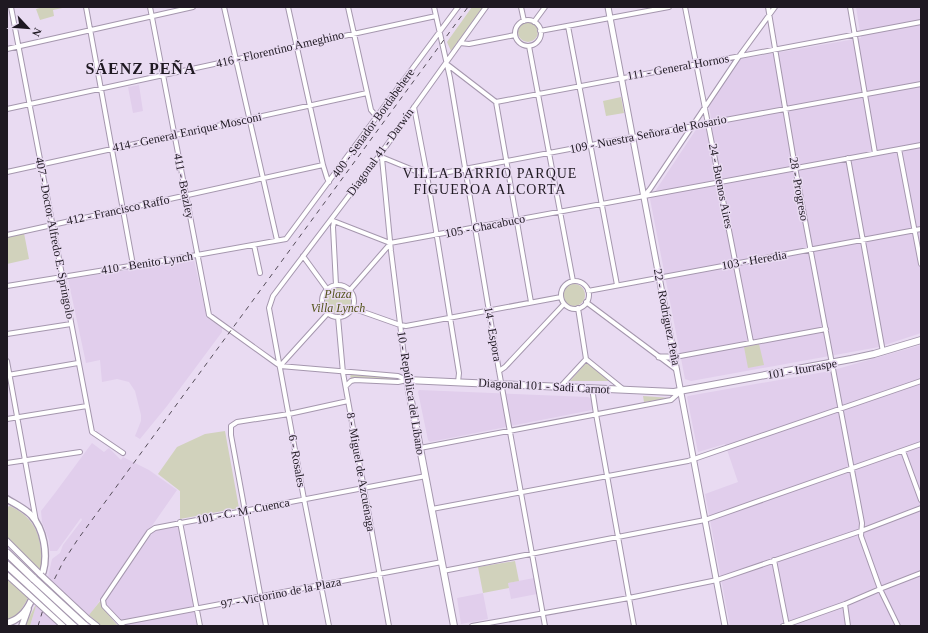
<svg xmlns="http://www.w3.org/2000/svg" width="928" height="633" viewBox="0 0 928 633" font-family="Georgia,serif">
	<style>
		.built { fill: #e1ceec }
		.green { fill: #d1d2bc }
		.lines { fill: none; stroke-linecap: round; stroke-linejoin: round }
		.secondary-tunnel { stroke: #c1b4c8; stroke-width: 5.5; stroke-dasharray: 5.5 3; stroke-linecap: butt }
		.minor-casing { stroke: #a597ae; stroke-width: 6 }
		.tertiary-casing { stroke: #a597ae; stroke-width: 7 }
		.secondary-casing { stroke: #a597ae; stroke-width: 8 }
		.primary-casing { stroke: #a597ae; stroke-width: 8 }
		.motorway-casing { stroke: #a597ae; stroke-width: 9 }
		.minor { stroke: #fff; stroke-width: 4 }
		.tertiary { stroke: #fff; stroke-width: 5 }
		.secondary { stroke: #fff; stroke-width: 5.5 }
		.primary { stroke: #fff; stroke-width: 6 }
		.motorway { stroke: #fff; stroke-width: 7 }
		.rail { stroke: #564d5a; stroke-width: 1; stroke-dasharray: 5 5; stroke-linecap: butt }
		.tertiary-bridge-casing { stroke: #a597ae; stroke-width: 7; stroke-linecap: butt }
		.motorway-bridge-casing { stroke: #a597ae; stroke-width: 9; stroke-linecap: butt }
		.tertiary-bridge { stroke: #fff; stroke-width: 5 }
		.motorway-bridge { stroke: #fff; stroke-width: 7 }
		.labels { text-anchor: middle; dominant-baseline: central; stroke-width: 3; stroke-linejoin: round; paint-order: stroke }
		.street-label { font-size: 12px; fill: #1f1922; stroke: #e9dbf2 }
		.park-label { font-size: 12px; font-style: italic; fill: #53531a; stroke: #e9dbf2 }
		.quarter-label { font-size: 14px; letter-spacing: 1px; fill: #1f1922; stroke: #e9dbf2 }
		.district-label { font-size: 16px; font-weight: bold; letter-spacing: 1px; fill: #1f1922; stroke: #e9dbf2 }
	</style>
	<rect width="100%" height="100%" fill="#e9dbf2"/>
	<!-- built -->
	<path class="built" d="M856,7H921V333L879,347L691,381L685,379L650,199L697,128L712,125L709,106L741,59L861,38Z
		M139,85L143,111L133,113L128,87Z
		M194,260L207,318L222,328V332L167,406L140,439L135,436L141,421V415L135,391L129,382L117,379L102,382L100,360L86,363L68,279Z
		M921,345V626H730L705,494L738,482L725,444L698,452L687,397L688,396L830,371Z
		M419,390L588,397L592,399V410L430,442L428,440L418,392Z
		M92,443L104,452L109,448L121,460L123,457L149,470L177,490L82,626H30L36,606L48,577L52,559L60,553L63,545L82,520L81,518L78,522L57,551H50L49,540L42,522L41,511L55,493Z
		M179,526L197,626H126L105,605L106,600L153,532L157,528Z
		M534,578L537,594L511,599L508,583Z
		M483,593L488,619L461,624L457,598Z"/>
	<!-- green -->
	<path class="green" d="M43,7H67L53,10L54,16L40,20L36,9Z
		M472,7H483L451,51L447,42Z
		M518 32a10 10 0 1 1 20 0a10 10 0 1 1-20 0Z
		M621,97L624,113L606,116L603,101Z
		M24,233L29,259L7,264V237Z
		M563 295a11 11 0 1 1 22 0a11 11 0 1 1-22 0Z
		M325 301a13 13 0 1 1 26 0a13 13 0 1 1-26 0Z
		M759,344L764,365L748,368L744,347Z
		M587,362L612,381H570Z
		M352,374L394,377L395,380L351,378L350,376Z
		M643,396L671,398L644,402Z
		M225,431L239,508L180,519V491L158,474L177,447L205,434Z
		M10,506C38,519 43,541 41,570L26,557L7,538V507Z
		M515,561L519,581L508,583L509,588L483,593L478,567Z
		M7,579L28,598C23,607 18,617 7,620Z
		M101,600L102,607L118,626H101L89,615Z
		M35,606H36L30,626H25Z"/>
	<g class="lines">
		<!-- secondary-tunnel -->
		<path class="secondary-tunnel" d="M31,601L43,573"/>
		<!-- minor casing -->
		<g class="minor-casing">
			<path id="minor" d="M11,7L92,432L123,453
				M86,7L133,265
				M150,7L209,315L280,366L398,376L407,380
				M224,7L277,240
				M288,7L323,165L327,178L329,182
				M348,7L371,110L377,117
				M434,7L450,78L499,371L545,626
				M521,7L524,21
				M685,7L751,342
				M768,7L795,167L862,523L861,536L880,589L898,626
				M850,7L875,153
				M515 33a13 13 0 1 1 26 0a13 13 0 1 1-26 0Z
				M534,22L545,7
				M568,26L617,285
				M540,31L669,7
				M460,43L469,44L515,35
				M529,46L573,281
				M7,49L193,7
				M448,65L496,102L921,22
				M496,102L531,302
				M414,107L427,175L459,373L458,382
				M7,109L436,16
				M899,149L921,264
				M379,156L423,174L433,175L633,137L921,84
				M382,158L391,251L407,380
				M848,158L883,352
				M7,172L367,93
				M644,196L650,189L740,55L775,7
				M331,220L390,243L921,145
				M334,222L333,227L336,285
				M7,235L323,165
				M254,245L260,273
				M303,256L327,289
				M561 295a14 14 0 1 1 28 0a14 14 0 1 1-28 0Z
				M322 301a16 16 0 1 1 32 0a16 16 0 1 1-32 0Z
				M7,286L197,255L286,239L458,7
				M350,290L390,244
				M588,291L921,229
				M586,302L677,370
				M352,308L400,325L406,326L561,297
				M578,308L586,359L623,389
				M338,317L343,373L389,626
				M7,334L71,324
				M675,357L826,329
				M7,361L36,521
				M280,366L328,313
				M499,371L505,367L564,304
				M8,375L78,363
				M346,386L351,381L355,380L398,382L407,380
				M561,386L586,359
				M592,388L596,414L634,626
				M7,419L87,406
				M420,448L671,400L681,391
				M903,451L921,500
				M7,463L80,452
				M432,509L688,461L921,381
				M180,522L200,626
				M774,560L787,626
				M443,571L705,520L921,444
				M845,604L848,626
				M120,623L442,562
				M123,626L104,606L103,600L149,532L155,528L426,476
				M266,626L231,435V426L237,422L289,414L348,401
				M329,626L304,499L269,308L273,296L379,156L486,7
				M472,626L629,598L717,580L861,531L921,508
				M783,626L845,604L880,589L921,573"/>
		</g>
		<!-- tertiary casing -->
		<g class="tertiary-casing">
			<path id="tertiary" d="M608,7L725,626
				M659,357H675
				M7,541L41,575
				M7,575L28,594
				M88,619L97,626"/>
		</g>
		<!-- secondary casing -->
		<g class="secondary-casing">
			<path id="secondary" d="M7,499C15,504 24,508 31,515C44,529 48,554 43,572
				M7,623C19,620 26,612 31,601
				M22,626L28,609"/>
		</g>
		<!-- primary casing -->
		<g class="primary-casing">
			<path id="primary" d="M454,626L407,380L674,392L851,359L874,354L921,340"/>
		</g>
		<!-- motorway casing -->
		<g class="motorway-casing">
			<path id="motorway" d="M7,553L34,579
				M7,565L31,587"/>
		</g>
		<!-- minor -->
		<use href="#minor" class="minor"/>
		<!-- tertiary -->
		<use href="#tertiary" class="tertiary"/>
		<!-- secondary -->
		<use href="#secondary" class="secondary"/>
		<!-- primary -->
		<use href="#primary" class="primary"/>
		<!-- motorway -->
		<use href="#motorway" class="motorway"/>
		<!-- rail -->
		<path class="rail" d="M38,626L49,590L63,562L78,539L468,7"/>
		<!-- tertiary-bridge casing -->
		<g class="tertiary-bridge-casing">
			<path id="tertiary-bridge" d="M41,575L88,619
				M28,594L63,626"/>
		</g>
		<!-- motorway-bridge casing -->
		<g class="motorway-bridge-casing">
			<path id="motorway-bridge" d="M34,579L84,625
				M31,587L73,626"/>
		</g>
		<!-- tertiary-bridge -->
		<use href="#tertiary-bridge" class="tertiary-bridge"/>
		<!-- motorway-bridge -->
		<use href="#motorway-bridge" class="motorway-bridge"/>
	</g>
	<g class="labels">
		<!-- street labels -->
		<g class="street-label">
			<text transform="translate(280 49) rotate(-13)">416 - Florentino Ameghino</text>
			<text transform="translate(678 67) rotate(-10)">111 - General Hornos</text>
			<text transform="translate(373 123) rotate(-54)">400 - Senador Bordabehere</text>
			<text transform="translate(187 132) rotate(-12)">414 - General Enrique Mosconi</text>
			<text transform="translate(648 134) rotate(-11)">109 - Nuestra Señora del Rosario</text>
			<text transform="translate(380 152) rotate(-54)">Diagonal 41 - Darwin</text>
			<text transform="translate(184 186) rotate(79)">411 - Beazley</text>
			<text transform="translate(721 186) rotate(79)">24 - Buenos Aires</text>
			<text transform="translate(799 189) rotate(80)">28 - Progreso</text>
			<text transform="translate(118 210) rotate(-12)">412 - Francisco Raffo</text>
			<text transform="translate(485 226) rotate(-11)">105 - Chacabuco</text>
			<text transform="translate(55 238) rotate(79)">407 - Doctor Alfredo E. Springolo</text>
			<text transform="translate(754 260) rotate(-10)">103 - Heredia</text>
			<text transform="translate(147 263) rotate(-9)">410 - Benito Lynch</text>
			<text transform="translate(667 317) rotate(79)">22 - Rodríguez Peña</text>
			<text transform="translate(493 334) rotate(80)">14 - Espora</text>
			<text transform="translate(802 369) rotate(-10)">101 - Iturraspe</text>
			<text transform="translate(544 386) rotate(3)">Diagonal 101 - Sadi Carnot</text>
			<text transform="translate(411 393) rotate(81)">10 - República del Líbano</text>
			<text transform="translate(297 461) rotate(80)">6 - Rosales</text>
			<text transform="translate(361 472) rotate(80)">8 - Miguel de Azcuénaga</text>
			<text transform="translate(243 511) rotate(-11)">101 - C. M. Cuenca</text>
			<text transform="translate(281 593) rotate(-11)">97 - Victorino de la Plaza</text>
		</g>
		<!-- park labels -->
		<g class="park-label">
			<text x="338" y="294">Plaza<tspan x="338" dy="14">Villa Lynch</tspan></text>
		</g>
		<!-- quarter labels -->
		<g class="quarter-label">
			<text x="490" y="173">VILLA BARRIO PARQUE<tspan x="490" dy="16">FIGUEROA ALCORTA</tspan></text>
		</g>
		<!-- district labels -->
		<g class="district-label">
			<text x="141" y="68">SÁENZ PEÑA</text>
		</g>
	</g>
	<!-- border -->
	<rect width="928" height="633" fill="none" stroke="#1f1922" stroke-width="16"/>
	<!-- north arrow -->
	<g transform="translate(28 28) rotate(116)" stroke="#e9dbf2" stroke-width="3" paint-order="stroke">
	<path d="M0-3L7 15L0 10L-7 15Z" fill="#1f1922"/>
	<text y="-6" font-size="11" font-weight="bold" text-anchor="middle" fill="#1f1922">N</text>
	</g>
</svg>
